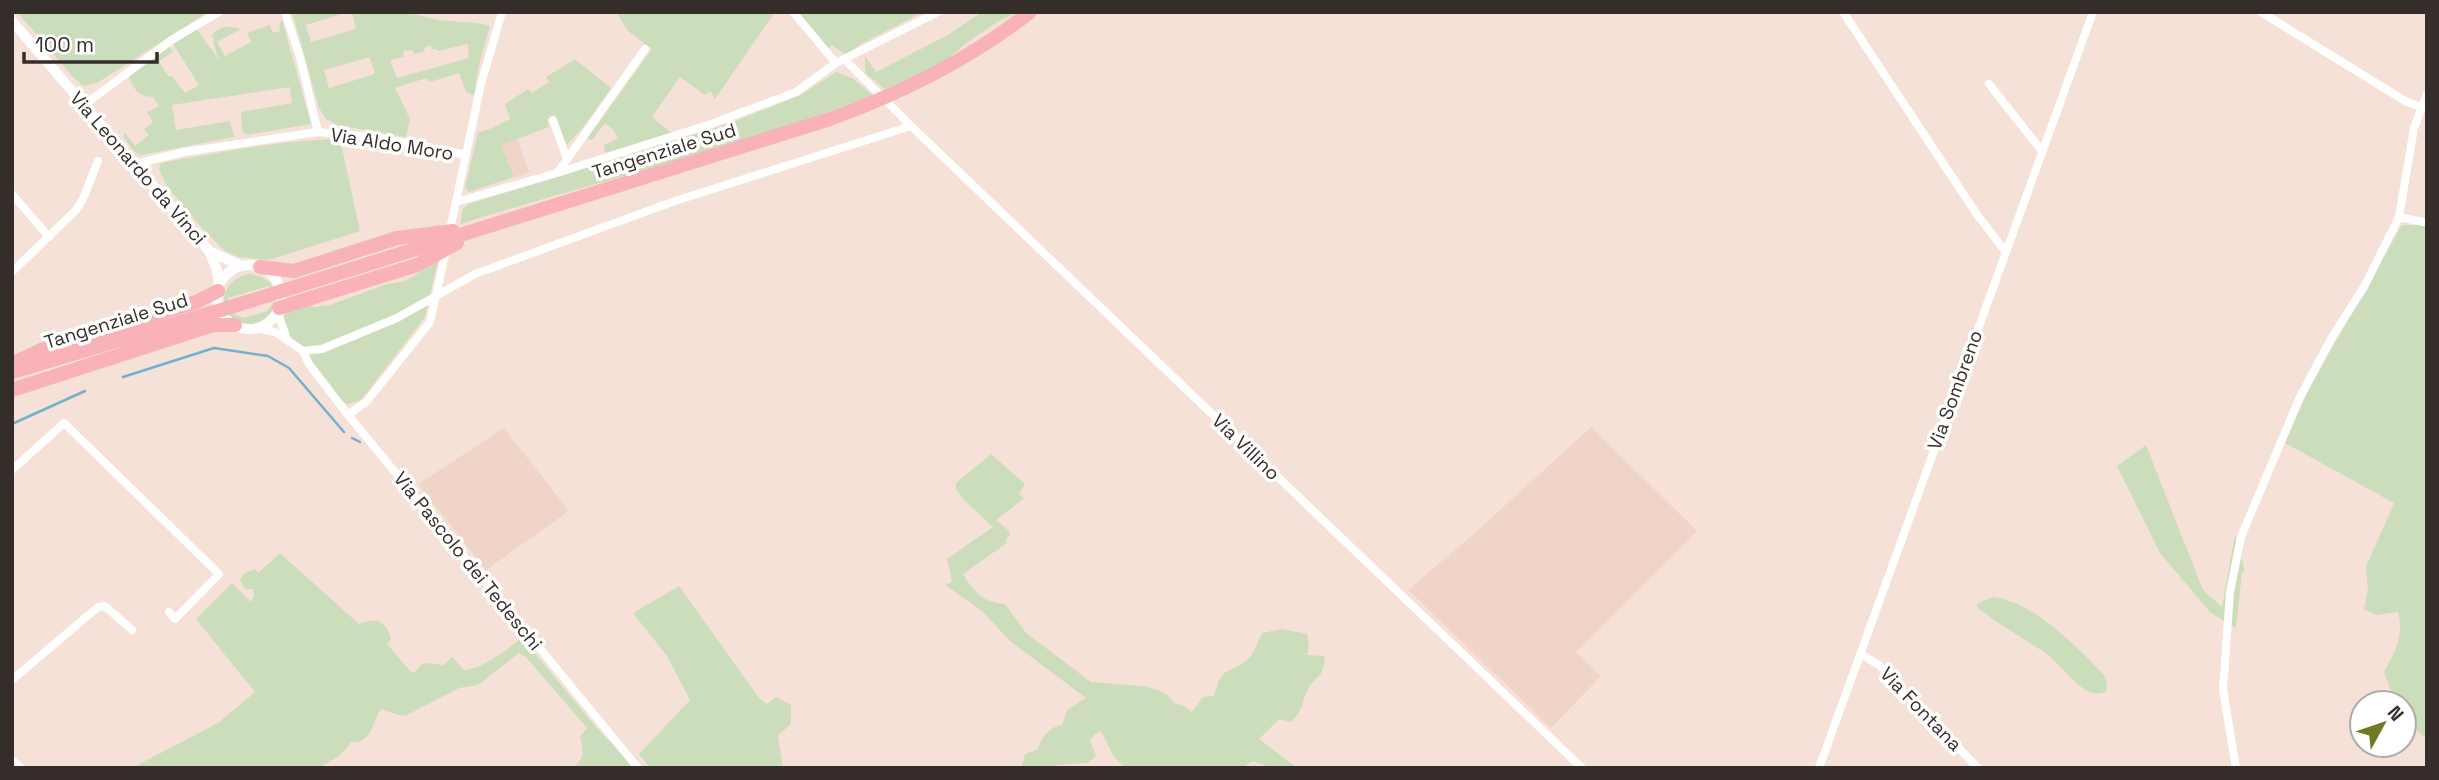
<svg xmlns="http://www.w3.org/2000/svg" width="2439" height="780" viewBox="0 0 2439 780" font-family="'Space Grotesk',sans-serif">
	<style>
		.built { fill: #f0d4c8 }
		.green { fill: #ccddbc; fill-rule: evenodd }
		.lines { fill: none; stroke-linecap: round; stroke-linejoin: round }
		.stream { stroke: #71b1cb; stroke-width: 2.5 }
		.street { stroke: #fff; stroke-width: 8 }
		.secondary { stroke: #fff; stroke-width: 10 }
		.highway { stroke: #f8b2b8; stroke-width: 14 }
		.labels { text-anchor: middle; dominant-baseline: central; stroke-width: 7; stroke-linejoin: round; paint-order: stroke }
		.street-label { font-size: 19px; fill: #352d2a; stroke: #fff }
	</style>
	<rect width="100%" height="100%" fill="#f5e1d8"/>
	<!-- built -->
	<path class="built" d="M517,139L529,172L514,177L501,145Z
		M1591,427L1697,531L1576,652L1601,676L1551,728L1408,590L1476,532Z
		M504,428L569,511L486,570L418,484Z"/>
	<!-- green -->
	<path class="green" d="M17,12H208L97,83L83,86L74,78Z
		M292,12H348L306,25L311,42L356,29L352,12H403L439,20L477,23L490,26L478,69L474,95L466,92L459,73L430,82L426,78L395,88L410,119L406,137L337,125L326,119L319,108ZM468,44L469,58L397,78L390,60L404,57L403,51L412,50L414,54L425,51L424,48L430,45L432,49H437L438,51ZM370,57L375,74L329,88L324,70Z
		M616,12H775L715,99L710,91L705,95L680,77L652,117L671,133L605,153L604,145L618,139L613,129L605,123L592,140L587,139L652,49L628,31Z
		M796,12H923L861,44L846,55L832,45L827,50Z
		M982,12H1018L997,22L969,41L950,57L917,76L885,89L865,73V56L876,72L948,35Z
		M282,20L311,124L246,135L242,130L241,112L292,103L290,87L172,105L176,130L230,121L234,137L141,155L134,151L123,137L125,133L135,146L149,135L144,129L153,122L147,112L159,106L153,97C136,96 136,90 128,76L170,47L173,52L159,61L168,76H172L185,93L199,85L173,44L197,29L218,59L212,35C221,24 229,26 241,29L217,42L225,56L251,42L247,33L270,25L273,33L280,31L279,23Z
		M575,59L611,88L584,126L566,146L555,115L547,120L549,127L501,145L514,177L469,192L465,188L478,132C490,131 498,124 510,119L505,104L528,89L532,93L549,82L546,77Z
		M836,72L854,79L872,95C739,149 597,181 460,224L463,208L469,204L725,125L801,95Z
		M340,139L360,231L269,260L238,257L225,251L203,229L167,187L159,169L160,164L165,162C223,152 281,140 340,139Z
		M2402,225H2427V739C2414,728 2404,720 2404,703L2395,702L2384,672C2395,651 2404,637 2398,612L2377,615L2364,609L2368,588L2366,567L2394,503L2285,443L2308,391Z
		M438,261L425,317L361,400L348,404L343,402L286,331L283,322L285,310L303,302L314,307L330,305L384,285L405,281Z
		M249,274C294,278 277,339 241,325C234,322 228,317 226,310C219,292 232,277 249,274ZM269,286L274,301L267,311L244,318L233,314L228,298Z
		M2146,445L2203,590L2222,607L2235,535L2245,571L2242,573L2236,628L2211,613L2160,553L2117,466Z
		M991,454L1025,484L1019,494L1024,498L996,520L1008,530L1010,535L1006,539L1007,543L963,574C975,593 982,602 1005,604L1026,633L1091,682L1144,686L1158,690L1168,695L1174,703L1184,706L1192,712L1203,697L1214,696L1219,680L1225,672L1239,666L1251,656L1262,633L1282,629L1307,634L1309,646L1307,655L1325,656C1323,678 1320,672 1310,686C1301,699 1306,707 1291,722L1279,719L1259,739L1297,768H1271L1253,761L1242,768H1124L1113,755L1101,731L1094,735L1090,741L1096,756L1088,763L1056,765L1053,768H1018L1022,765L1025,754L1038,749C1043,735 1048,728 1062,725L1067,710L1086,698L1010,641L982,611L945,585L952,582L947,559L993,527L964,500L956,489V483Z
		M280,553L359,624C376,617 386,620 391,639L387,644L411,672H415L423,663L444,665L452,657L464,670C482,670 508,648 522,638L596,727L635,768H573C585,757 584,752 580,737L587,728L525,656L519,653L478,685L459,688L407,715L402,716L381,709C372,722 372,744 351,742C343,755 331,762 317,768H132L218,723L255,692L196,619L232,583L251,602L254,596L253,589H245L240,580L245,573L255,569L258,573Z
		M679,586L759,698L767,704L776,697L791,705V724L778,735L783,768H650L639,754L690,700L667,656L633,613Z
		M1993,597C2033,602 2075,645 2103,674L2107,681L2106,692C2101,693 2095,695 2090,692C2074,686 2058,660 2041,650C2020,636 1998,624 1978,608L1977,604Z"/>
	<g class="lines">
		<!-- stream -->
		<path class="stream" d="M123,377L214,348L268,356L289,368L344,432
			M12,424L85,391
			M352,438L360,442"/>
		<!-- street -->
		<path class="street" d="M285,12L300,57L318,132
			M793,12L836,63
			M1843,12L1978,216L2006,252
			M2261,12L2405,101L2420,107
			M844,59L911,126L1582,768
			M1989,84L2042,151
			M84,105L173,39L219,12
			M553,120L567,159
			M136,166L143,162L184,152L318,132L380,138L466,155
			M558,172L645,49
			M12,194L49,237
			M456,202L557,173L711,124L796,92L836,63L938,12
			M2399,217L2423,222
			M449,234L481,84L502,12
			M12,272L76,210L83,199L98,161
			M277,311L287,339
			M257,328L275,332L303,351L322,349L397,318L475,274L675,201L911,126
			M303,351L309,364L348,415L638,768
			M348,415L367,401L430,322L446,250
			M12,470L64,423L219,574L175,619L169,612
			M1861,654L1879,665L1978,768
			M12,680L98,607L105,606L132,630
			M12,760L21,768
			M1819,768L2093,12
			M2236,768L2223,689L2230,592L2241,537L2299,399L2332,337L2364,287L2399,217L2414,128L2427,94"/>
		<!-- secondary -->
		<path class="secondary" d="M12,21L209,251L242,266
			M209,251L217,270L219,287
			M217 297a32 32 0 1 1 64 0a32 32 0 1 1-64 0Z"/>
		<!-- highway -->
		<path class="highway" d="M260,267L294,271L397,238L453,231
			M279,308L417,265L457,243
			M12,364L41,350L196,302L218,291
			M12,372L231,307L830,119C902,93 969,60 1030,12
			M12,390L213,325H235"/>
	</g>
	<g class="labels">
		<!-- street labels -->
		<g class="street-label">
			<text transform="translate(392 144) rotate(9)">Via Aldo Moro</text>
			<text transform="translate(664 151) rotate(-17)">Tangenziale Sud</text>
			<text transform="translate(138 168) rotate(49)">Via Leonardo da Vinci</text>
			<text transform="translate(116 321) rotate(-17)">Tangenziale Sud</text>
			<text transform="translate(1955 390) rotate(-70)">Via Sombreno</text>
			<text transform="translate(1246 447) rotate(44)">Via Villino</text>
			<text transform="translate(468 561) rotate(51)">Via Pascolo dei Tedeschi</text>
			<text transform="translate(1921 709) rotate(46)">Via Fontana</text>
		</g>
	</g>
	<!-- border -->
	<rect width="2439" height="780" fill="none" stroke="#352d2a" stroke-width="28"/>
	<!-- north arrow -->
	<g transform="translate(2383 724) rotate(50)"><circle r="33" fill="#ffffff" stroke="#aeabaa" stroke-width="2"/>
	<path d="M0-5L12 26L0 18L-12 26Z" fill="#707924"/>
	<text y="-10" font-size="19" font-weight="bold" text-anchor="middle" fill="#352d2a">N</text>
	</g>
	<!-- scale -->
	<path d="M24 52v10h133v-10" fill="none" stroke="#352d2a" stroke-width="3.5"/>
	<text x="35" y="52" font-size="21" fill="#352d2a" stroke="#ffffff" stroke-width="5" paint-order="stroke">100 m</text>
</svg>
